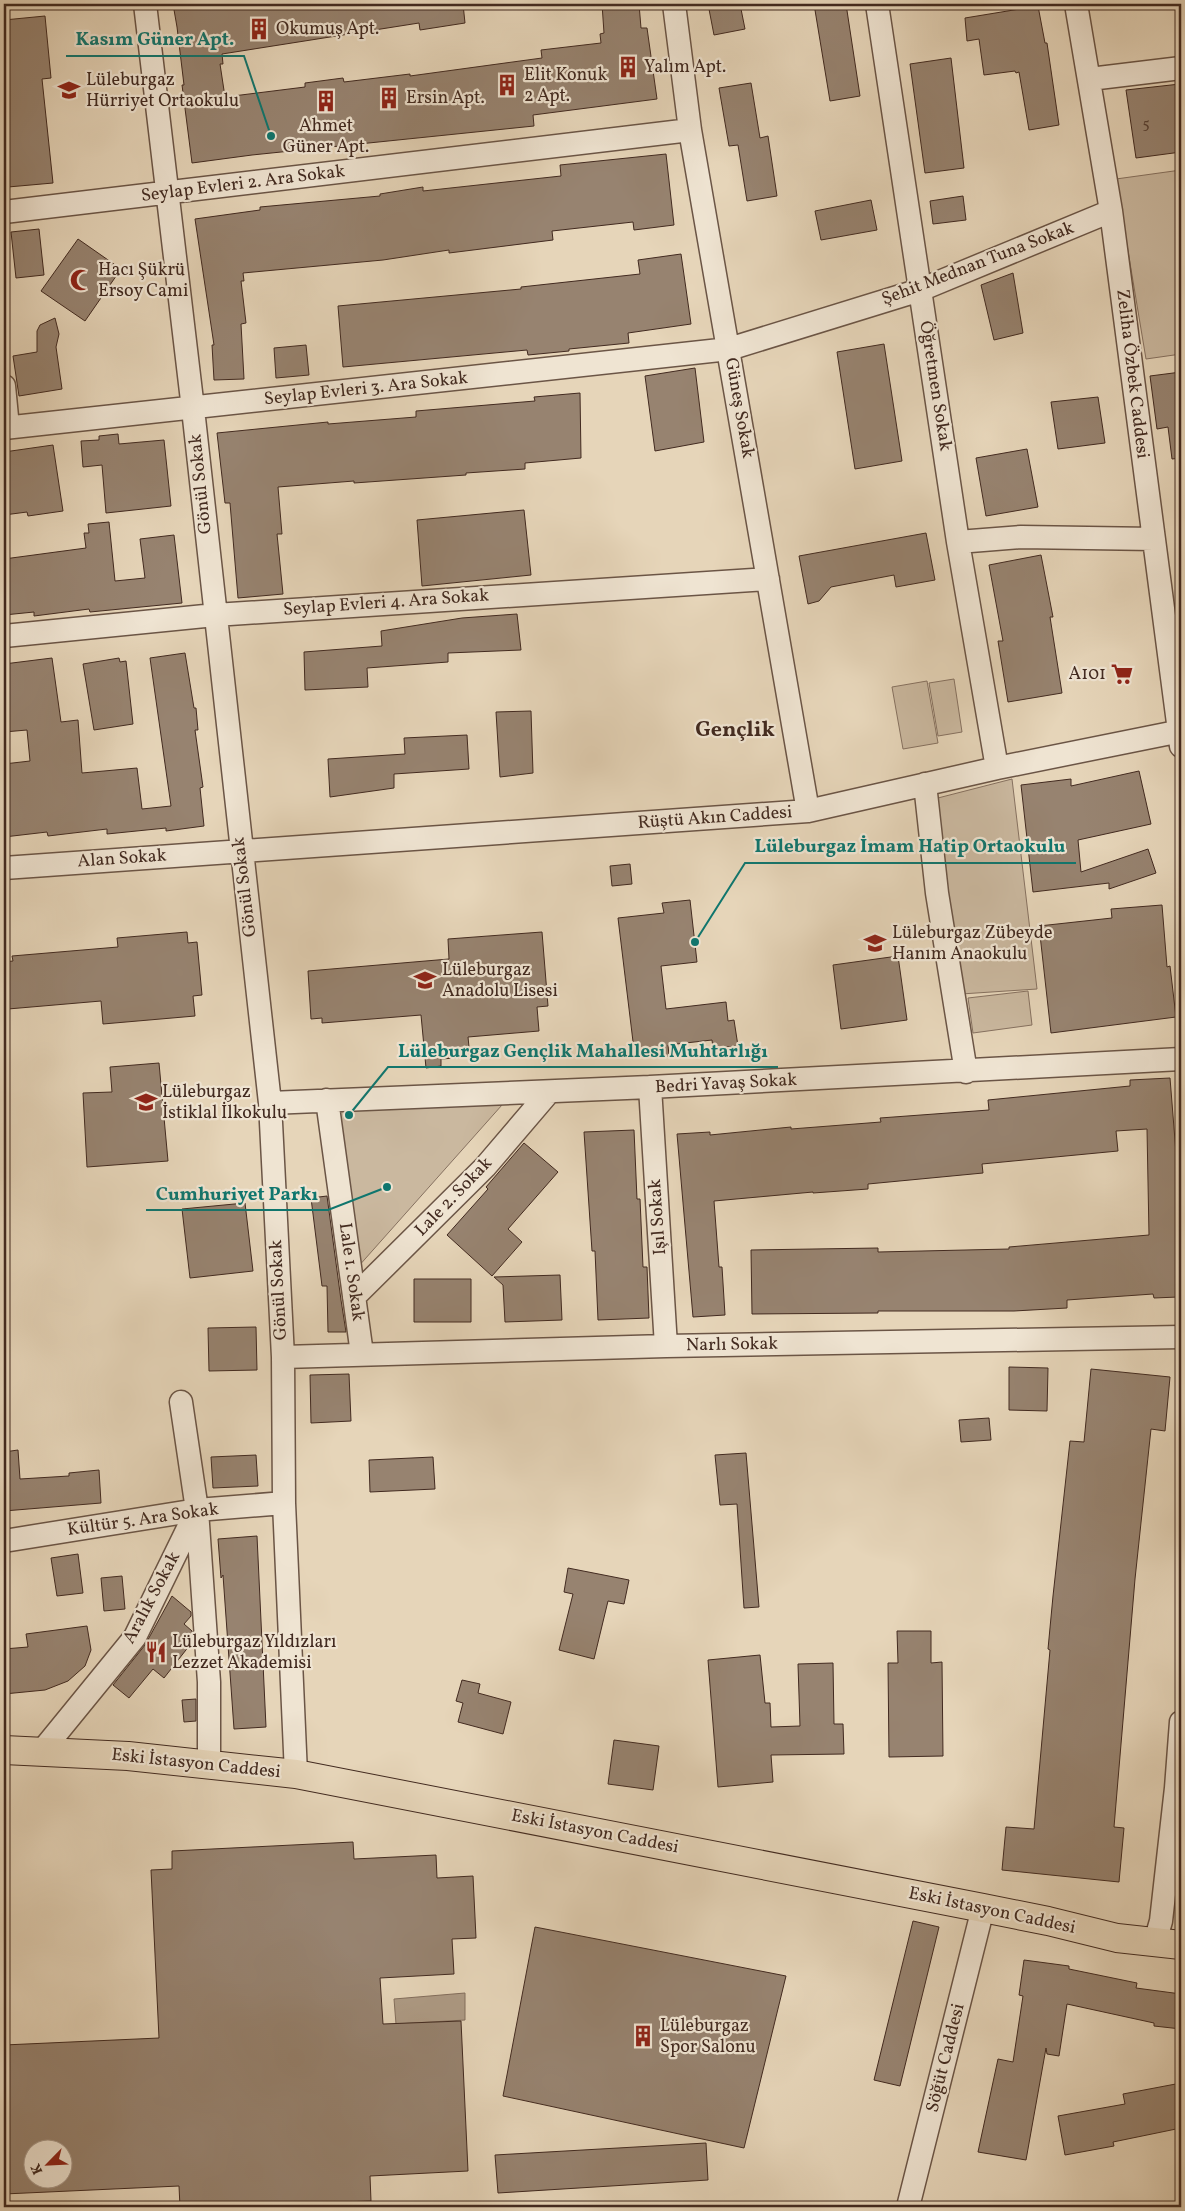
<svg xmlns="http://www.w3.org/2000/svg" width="1185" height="2211" viewBox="0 0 1185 2211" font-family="Vollkorn,serif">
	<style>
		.green { fill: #cab89f; stroke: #867160 }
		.water { fill: #ae9b85; stroke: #836e5d }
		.building { fill: #978370; stroke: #422a20; fill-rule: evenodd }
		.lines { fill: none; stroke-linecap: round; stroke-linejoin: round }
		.minor-casing { stroke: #6b5546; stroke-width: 25 }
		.major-casing { stroke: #422a20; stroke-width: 30 }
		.minor { stroke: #efe4d2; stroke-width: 22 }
		.major { stroke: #e6d5b9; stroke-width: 28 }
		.labels { text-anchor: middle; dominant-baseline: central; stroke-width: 4.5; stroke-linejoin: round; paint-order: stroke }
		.number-label { font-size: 15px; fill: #574034 }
		.poi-label { font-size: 18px; fill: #422a20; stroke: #efe4d2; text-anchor: start }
		.street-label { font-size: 18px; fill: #422a20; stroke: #efe4d2 }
		.district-label { font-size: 22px; font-weight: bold; fill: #422a20; stroke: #efe4d2 }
		.leader { fill: none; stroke: #0f766e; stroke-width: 2 }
		.callout-dot { fill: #0f766e; stroke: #efe4d2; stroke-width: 2 }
		.callout-label { font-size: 19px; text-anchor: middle; font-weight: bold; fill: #0f766e; stroke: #efe4d2; stroke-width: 4.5; stroke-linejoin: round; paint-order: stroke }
	</style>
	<rect width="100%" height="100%" fill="#e6d5b9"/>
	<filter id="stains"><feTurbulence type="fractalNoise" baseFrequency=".004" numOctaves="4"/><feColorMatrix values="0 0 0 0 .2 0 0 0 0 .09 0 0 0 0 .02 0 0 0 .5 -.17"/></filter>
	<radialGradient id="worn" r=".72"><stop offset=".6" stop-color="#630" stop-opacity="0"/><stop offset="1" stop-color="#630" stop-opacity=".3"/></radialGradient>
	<!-- green -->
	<path class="green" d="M1181,170V354L1146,359L1116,179Z
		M954,679L962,732L938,736L929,683Z
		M927,681L938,743L903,749L892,687Z
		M1012,779L1037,989L961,994L934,799Z
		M1028,991L1032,1025L973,1033L968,998Z
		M502,1105L357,1268L332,1106Z"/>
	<!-- water -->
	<path class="water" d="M465,1993V2020L396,2024L394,1999Z"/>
	<!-- building -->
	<path class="building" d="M173,4H463L465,23L420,30L419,23L222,54L223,64H220L225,97L305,87V83L343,78L344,82L410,74V76L542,58L541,50L601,43L600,34L604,33L602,4H639L641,28H647L657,99L533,115L534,126L252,155L192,163L182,85H184L177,27Z
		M708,4H740L745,29L714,35Z
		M814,4H846L860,96L830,101Z
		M1038,6L1045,43H1047L1059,125L1029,130L1019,72L1016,73L1015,71L984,75L979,39L967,41L965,18Z
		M45,16L51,78L42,79L53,183L8,187L4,142V77L8,76L4,20Z
		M951,58L964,168L925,173L910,64Z
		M751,83L760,138L768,136L777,196L747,201L738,145L729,146L719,88Z
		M1180,84L1181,152L1136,158L1126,90Z
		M666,154L674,225L634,230L633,222L552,231L553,240L449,253V250L383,260L243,273L244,281H241L246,323L241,324L244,379L214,380L212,345H214L195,219L260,210V207L380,196V194L423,187V191L561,176L560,165Z
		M963,196L966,220L933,224L930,201Z
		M871,200L877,230L821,240L815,211Z
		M39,229L44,275L16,278L11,232Z
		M78,239L121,269L85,321L41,291Z
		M681,254L691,324L628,333L629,343L569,349V351L528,355L527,350L343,367L338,306L521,289V287L640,274L638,260Z
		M1013,273L1023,333L994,340L981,285Z
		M55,318L59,334L56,347L62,389L19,396L13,356L37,352V331L40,325Z
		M884,344L902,461L855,469L837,352Z
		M306,345L309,375L276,378L274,348Z
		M695,368L704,442L655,451L645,376Z
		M1181,372V458L1172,459L1168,427L1157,429L1150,376Z
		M580,393L581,458L525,463V469L466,473V475L354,483V481L278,487L282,534H277L283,594L238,598L230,503H225L217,433L328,422V424L416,417V411L535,401L534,397Z
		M1098,397L1105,443L1058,449L1051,402Z
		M118,434L119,444L164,440L171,506L106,513L102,465L83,467L81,441L99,440V436Z
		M53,445L63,511L28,516L27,512L4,515V452Z
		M1027,449L1038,507L986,516L976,458Z
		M524,510L531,575L422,586L417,520Z
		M109,522L115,581L145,578L140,539L174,535L182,603L90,612L89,609L34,616V612L4,615V559L86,548L84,533H89L88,524Z
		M926,533L935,580L896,587L894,575L831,587L819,601L808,604L799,556Z
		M1041,555L1053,617H1050L1062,693L1008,702L998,641H1003L989,565Z
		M517,614L521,650L448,653V662L367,668L368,687L305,690L304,652L382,646L381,631L462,618Z
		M185,653L194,708H196L198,730H195L203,787L200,788L204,826L166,831V828L107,834V829L48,836L47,832L4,837V764L30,761L27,730L4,732V664L52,658L61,722L78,720L82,773L137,768L142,809L171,806L150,658Z
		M119,658L120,662L126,661L133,724L94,730L83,664Z
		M531,711L533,773L500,777L496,712Z
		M467,735L469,769L394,774V788L330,797L328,759L405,754L404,738Z
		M1139,771L1151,824L1078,840L1081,872L1148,849L1156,873L1109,889V883L1033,892L1021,785L1071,779V786Z
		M630,864L632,884L612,886L610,866Z
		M690,900L697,962L661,966L666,1009L726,1002L728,1021L734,1020L738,1046L713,1048L712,1040L668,1045L669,1056L655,1058L654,1055L635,1058L618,918L664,913L662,903Z
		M1162,905L1167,967L1170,966L1176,1017L1051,1033L1039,926L1112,918L1111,909Z
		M187,932L188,943L197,942L202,995L193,996L195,1016L103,1024L101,1001L8,1009L7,1005L4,1006V962L13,961L12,956L118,947L117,938Z
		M542,932L548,1006L537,1007L539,1031L468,1037L470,1057L441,1059V1066L426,1068L421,1015L322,1023V1018L311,1019L308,971L449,959L448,939Z
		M898,956L907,1020L841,1029L833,965Z
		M159,1063L168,1161L87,1167L83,1093L112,1092L110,1067Z
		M1170,1078L1176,1153H1178L1180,1224L1178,1297L1154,1298L1153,1294L1067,1300V1308L1014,1311H878V1313L752,1314L751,1250L878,1248V1252L1009,1249V1247L1149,1235L1147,1129L1116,1131L1118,1151L982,1164L983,1173L868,1184V1189L813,1193V1192L714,1201L719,1267H722L725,1315L693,1317L677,1134L710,1132V1135L791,1127V1129L881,1122L880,1118L989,1110L988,1100L1130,1086V1080Z
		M634,1130L637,1199H640L643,1267H647L649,1318L598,1320L595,1251H592L584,1132Z
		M524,1143L558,1172L508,1229L522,1242L492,1276L447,1235L488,1189L486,1187Z
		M327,1196L341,1300L346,1332H328L327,1286H322L311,1198Z
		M245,1203L253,1271L190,1278L182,1209Z
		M560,1275L562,1320L505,1322L503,1285L494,1277Z
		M414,1279H471V1322H414Z
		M256,1327L257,1370L209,1371L208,1328Z
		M1009,1367L1048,1368L1047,1411L1009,1410Z
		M1091,1369L1170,1377L1165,1431L1151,1429L1135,1579L1114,1827L1124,1828L1119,1882L1002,1870L1006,1827L1034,1829L1050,1650L1048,1649L1053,1596L1070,1441L1084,1442Z
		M349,1374L351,1421L311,1423L310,1375Z
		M989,1418L991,1440L961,1442L959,1420Z
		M18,1450L20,1479L69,1476V1473L99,1470L101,1503L4,1511V1452Z
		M746,1453L759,1607L744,1608L737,1504L720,1505L715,1455Z
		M256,1455L258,1486L213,1488L211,1457Z
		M433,1457L435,1489L370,1492L369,1460Z
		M257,1536L266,1727L234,1729L223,1575L221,1578L218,1539Z
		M78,1554L83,1593L57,1596L51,1558Z
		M568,1568L629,1580L624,1604L608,1601L594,1659L559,1650L573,1594L564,1592Z
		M122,1576L125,1609L104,1611L101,1578Z
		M172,1596L191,1612V1616L184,1624L192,1631L193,1641L164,1678L153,1669L129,1698L113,1685L145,1645Z
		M87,1626L91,1650L85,1666L68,1681L45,1690L4,1694V1649L28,1647L26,1634Z
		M897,1631H931V1663L942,1662L943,1756L889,1757L888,1663H898Z
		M760,1655L765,1703H770L771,1727L800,1726L798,1664L833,1663L834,1724H843L844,1754L771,1755L773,1782L718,1787L708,1660Z
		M462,1680L480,1684L478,1693L511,1702L503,1734L458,1722L463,1703L456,1701Z
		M196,1699V1721L184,1722L182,1700Z
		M614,1740L659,1746L653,1790L608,1784Z
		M353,1842L354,1859L436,1855L437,1878L473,1876L476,1938L452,1939L454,1974L380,1978L383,2024L461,2021L468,2171L370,2176L371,2201L341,2202V2207H180L179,2186L4,2194V2045L159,2038L151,1870L172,1869V1851ZM32,2148H62V2178H32Z
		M913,1921L939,1927L900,2086L874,2080Z
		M535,1927L786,1976L744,2148L503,2096Z
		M1024,1960L1069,1966V1969L1137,1983L1136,1988L1181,1994V2029L1154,2026V2023L1067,2004L1059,2056L1047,2054L1046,2048L1026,2160L978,2152L998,2059L1013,2062L1023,1996L1019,1995Z
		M1181,2083V2128L1113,2142L1114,2146L1065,2155L1058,2116L1125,2104L1123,2094Z
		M706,2143L708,2180L498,2193L495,2155Z"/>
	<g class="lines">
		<!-- minor casing -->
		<g class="minor-casing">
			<path id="minor" d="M145,4L193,409L270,1103L283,1357L284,1503L296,1774
				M674,4L690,130L808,811
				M877,4L958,542L997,768
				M1076,4L1111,211L1181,746
				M1090,79L1181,68
				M4,212L690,130
				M4,386L8,427
				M4,428L729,349L920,290L1111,211
				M958,542L1021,537L1154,539
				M4,636L215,615L768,579
				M925,784L937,893L966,1072
				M4,868L808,811L997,768L1181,731
				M650,1087L666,1346
				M327,1100L362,1354
				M270,1103L650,1087L1181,1059
				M354,1297L485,1167L549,1092
				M283,1357L666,1346L1181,1337
				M181,1402L197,1510L209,1682V1765
				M4,1541L197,1510L284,1503
				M42,1751L135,1637L196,1512
				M1155,1942L1161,1921L1176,1788L1181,1722
				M908,2207L983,1908"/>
		</g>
		<!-- major casing -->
		<g class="major-casing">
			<path id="major" d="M4,1750L128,1756L296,1774L983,1908L1048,1921L1117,1938L1181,1945"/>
		</g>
		<!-- minor -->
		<use href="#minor" class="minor"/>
		<!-- major -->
		<use href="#major" class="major"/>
	</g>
	<!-- icons -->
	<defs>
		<g id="building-bare" transform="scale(1.725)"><path d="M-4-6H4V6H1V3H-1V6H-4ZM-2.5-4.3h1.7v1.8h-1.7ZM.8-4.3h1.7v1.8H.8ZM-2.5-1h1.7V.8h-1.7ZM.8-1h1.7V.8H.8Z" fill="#8f2418" stroke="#efe4d2" stroke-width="2.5" paint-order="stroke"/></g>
		<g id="school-bare" transform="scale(1.725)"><path d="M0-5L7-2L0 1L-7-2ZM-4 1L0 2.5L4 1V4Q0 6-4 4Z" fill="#8f2418" stroke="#efe4d2" stroke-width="2.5" paint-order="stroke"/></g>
		<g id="mosque-bare" transform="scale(1.725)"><path d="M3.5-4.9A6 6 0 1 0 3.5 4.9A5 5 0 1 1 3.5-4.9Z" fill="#8f2418" stroke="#efe4d2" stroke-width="2.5" paint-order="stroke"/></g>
		<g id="supermarket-bare" transform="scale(1.725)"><path d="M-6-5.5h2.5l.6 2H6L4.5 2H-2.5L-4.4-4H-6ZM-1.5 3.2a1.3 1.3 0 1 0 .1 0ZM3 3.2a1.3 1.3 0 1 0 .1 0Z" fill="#8f2418" stroke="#efe4d2" stroke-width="2.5" paint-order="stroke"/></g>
		<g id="restaurant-bare" transform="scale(1.725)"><path d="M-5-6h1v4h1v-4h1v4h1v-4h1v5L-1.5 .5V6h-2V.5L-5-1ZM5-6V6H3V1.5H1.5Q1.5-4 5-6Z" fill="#8f2418" stroke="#efe4d2" stroke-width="2.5" paint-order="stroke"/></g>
	</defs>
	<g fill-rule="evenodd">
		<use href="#building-bare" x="259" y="29"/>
		<use href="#building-bare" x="628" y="67"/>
		<use href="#building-bare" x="507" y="85"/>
		<use href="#school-bare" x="69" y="90"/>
		<use href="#building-bare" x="389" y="98"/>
		<use href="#building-bare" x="326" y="101"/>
		<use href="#mosque-bare" x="81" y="280"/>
		<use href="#supermarket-bare" x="1122" y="674"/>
		<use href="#school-bare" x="875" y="943"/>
		<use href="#school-bare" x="425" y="980"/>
		<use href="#school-bare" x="146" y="1102"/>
		<use href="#restaurant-bare" x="156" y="1652"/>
		<use href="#building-bare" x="643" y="2036"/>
	</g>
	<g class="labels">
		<!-- number labels -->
		<g class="number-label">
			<text x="1146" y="124">5</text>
		</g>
		<!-- poi labels -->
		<g class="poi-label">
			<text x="276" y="29">Okumuş Apt.</text>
			<text x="644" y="67">Yalım Apt.</text>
			<text x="524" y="75">Elit Konuk<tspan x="524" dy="21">2 Apt.</tspan></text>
			<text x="86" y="80">Lüleburgaz<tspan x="86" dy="21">Hürriyet Ortaokulu</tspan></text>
			<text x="406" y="98">Ersin Apt.</text>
			<text x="326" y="126" text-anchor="middle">Ahmet<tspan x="326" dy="21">Güner Apt.</tspan></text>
			<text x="98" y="270">Hacı Şükrü<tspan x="98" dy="21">Ersoy Cami</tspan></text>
			<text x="1106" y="674" text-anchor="end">A101</text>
			<text x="892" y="933">Lüleburgaz Zübeyde<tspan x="892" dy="21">Hanım Anaokulu</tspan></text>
			<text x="442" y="970">Lüleburgaz<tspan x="442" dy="21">Anadolu Lisesi</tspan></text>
			<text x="162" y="1092">Lüleburgaz<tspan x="162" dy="21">İstiklal İlkokulu</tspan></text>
			<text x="172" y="1642">Lüleburgaz Yıldızları<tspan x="172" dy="21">Lezzet Akademisi</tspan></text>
			<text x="660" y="2026">Lüleburgaz<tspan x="660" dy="21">Spor Salonu</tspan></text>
		</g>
		<!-- street labels -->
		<g class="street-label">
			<text transform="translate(243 184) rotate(-7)">Seylap Evleri 2. Ara Sokak</text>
			<text transform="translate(978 264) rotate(-21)">Şehit Mednan Tuna Sokak</text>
			<text transform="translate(1132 374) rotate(83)">Zeliha Özbek Caddesi</text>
			<text transform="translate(935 386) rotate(81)">Öğretmen Sokak</text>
			<text transform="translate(366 389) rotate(-6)">Seylap Evleri 3. Ara Sokak</text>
			<text transform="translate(739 408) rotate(80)">Güneş Sokak</text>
			<text transform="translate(201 484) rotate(-96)">Gönül Sokak</text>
			<text transform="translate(386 603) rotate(-4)">Seylap Evleri 4. Ara Sokak</text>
			<text transform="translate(715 818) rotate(-4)">Rüştü Akın Caddesi</text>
			<text transform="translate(122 859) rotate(-4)">Alan Sokak</text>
			<text transform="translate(245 887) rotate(-97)">Gönül Sokak</text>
			<text transform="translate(726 1084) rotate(-3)">Bedri Yavaş Sokak</text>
			<text transform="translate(454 1197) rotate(-46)">Lale 2. Sokak</text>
			<text transform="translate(658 1217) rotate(-94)">Işıl Sokak</text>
			<text transform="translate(351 1272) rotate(82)">Lale 1. Sokak</text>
			<text transform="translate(279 1290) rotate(-93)">Gönül Sokak</text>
			<text transform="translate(732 1345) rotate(-1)">Narlı Sokak</text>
			<text transform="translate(143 1520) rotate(-8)">Kültür 5. Ara Sokak</text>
			<text transform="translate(152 1598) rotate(-62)">Aralık Sokak</text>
			<text transform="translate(196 1764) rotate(6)">Eski İstasyon Caddesi</text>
			<text transform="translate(595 1832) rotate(11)">Eski İstasyon Caddesi</text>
			<text transform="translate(992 1911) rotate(12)">Eski İstasyon Caddesi</text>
			<text transform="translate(946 2058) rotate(-76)">Söğüt Caddesi</text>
		</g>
		<!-- district labels -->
		<g class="district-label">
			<text x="735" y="730">Gençlik</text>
		</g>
	</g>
	<!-- callouts -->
	<path class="leader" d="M271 136L244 56H66M695 942L745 863H1076M349 1115L388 1067H778M387 1187L328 1210H146"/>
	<g class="callout-dot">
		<circle cx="271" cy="136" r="5"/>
		<circle cx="695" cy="942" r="5"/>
		<circle cx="349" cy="1115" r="5"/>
		<circle cx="387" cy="1187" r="5"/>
	</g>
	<g class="callout-label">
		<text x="155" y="45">Kasım Güner Apt.</text>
		<text x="910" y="852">Lüleburgaz İmam Hatip Ortaokulu</text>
		<text x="583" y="1057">Lüleburgaz Gençlik Mahallesi Muhtarlığı</text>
		<text x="237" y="1200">Cumhuriyet Parkı</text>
	</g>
	<!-- margin -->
	<rect width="1185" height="2211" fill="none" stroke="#e6d5b9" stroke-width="20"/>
	<rect x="5" y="5" width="1175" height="2201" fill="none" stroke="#422a20" stroke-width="2.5"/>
	<rect x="10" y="10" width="1165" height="2191" fill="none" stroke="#422a20"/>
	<!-- north arrow -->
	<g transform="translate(48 2164) rotate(246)"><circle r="24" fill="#efe4d2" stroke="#aa9a8b"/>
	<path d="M0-4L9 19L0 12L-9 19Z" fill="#8f2418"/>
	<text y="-8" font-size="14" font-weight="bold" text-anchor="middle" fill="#422a20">K</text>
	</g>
	<rect width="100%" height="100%" filter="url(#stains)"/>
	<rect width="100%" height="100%" fill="url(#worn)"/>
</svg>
